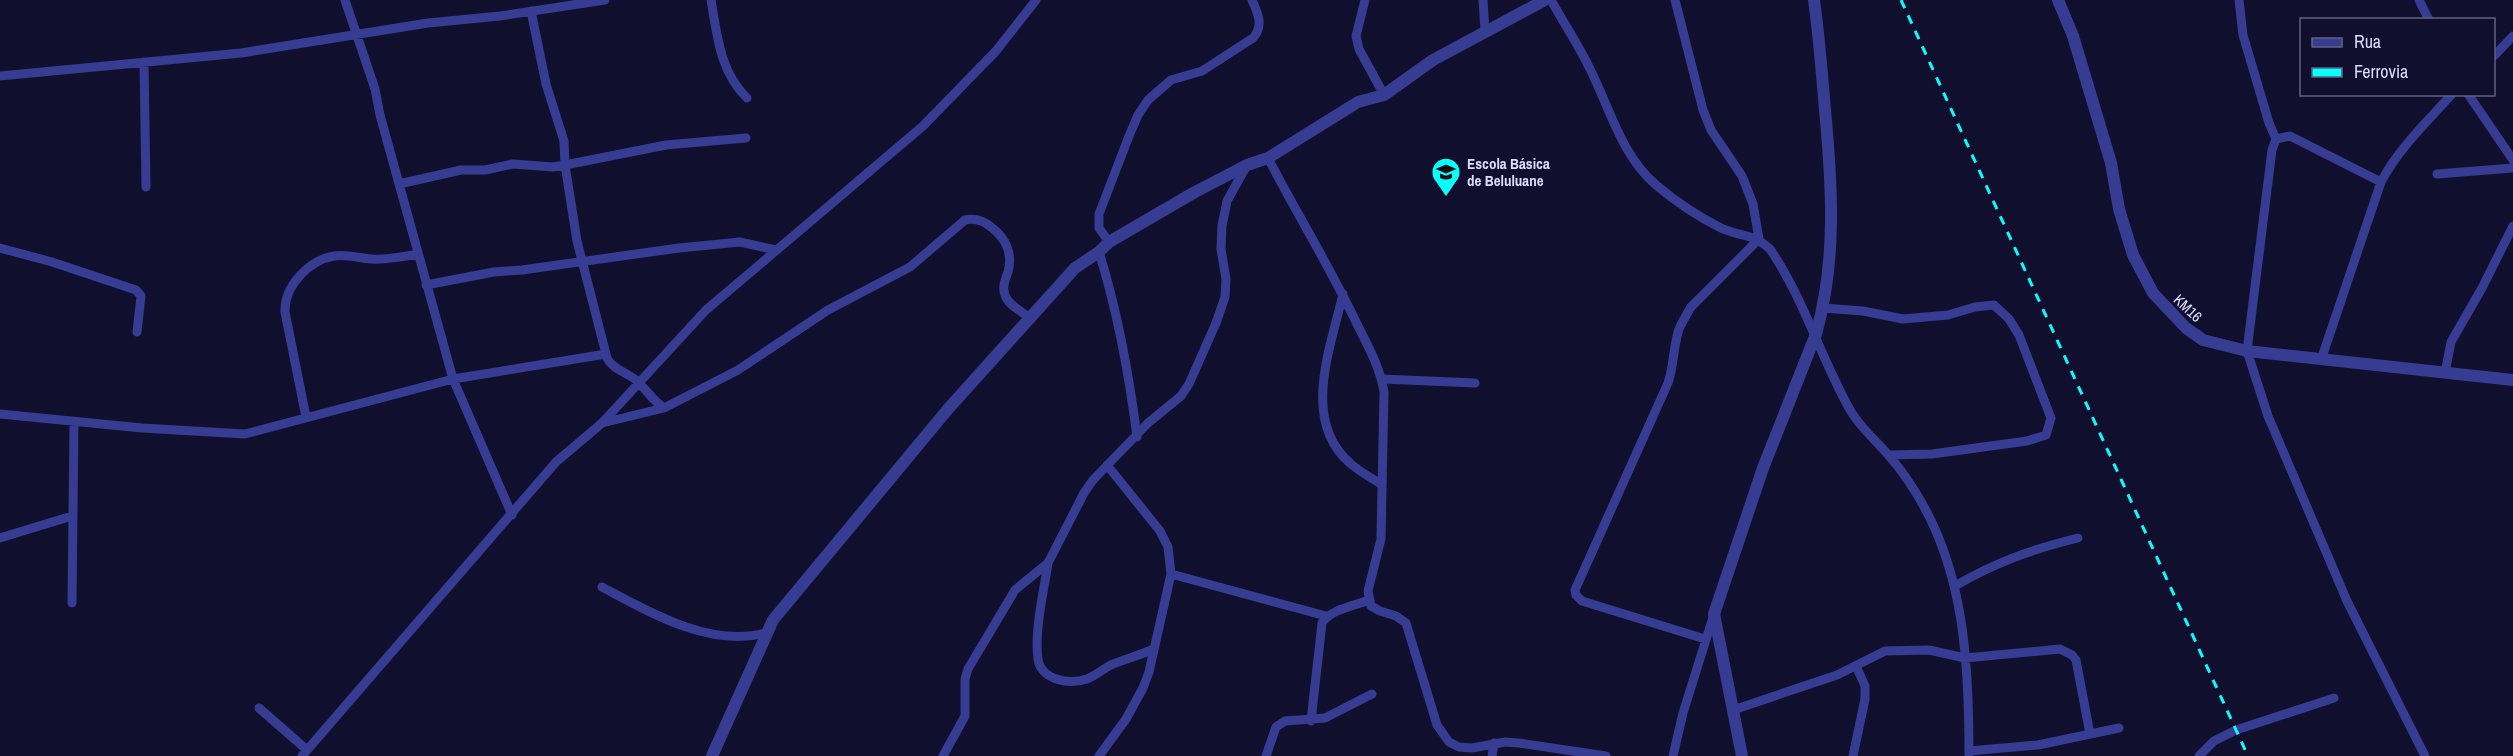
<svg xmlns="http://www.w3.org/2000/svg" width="2513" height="756" viewBox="0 0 2513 756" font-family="'Archivo Narrow',sans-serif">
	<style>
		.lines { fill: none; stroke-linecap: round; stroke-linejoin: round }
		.minor { stroke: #353c92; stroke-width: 9 }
		.tertiary { stroke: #353c92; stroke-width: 12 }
		.rail { stroke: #08fffc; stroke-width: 3; stroke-dasharray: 9 8; stroke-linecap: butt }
		.labels { text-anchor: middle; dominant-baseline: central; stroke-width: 4.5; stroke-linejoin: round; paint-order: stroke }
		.poi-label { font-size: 15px; font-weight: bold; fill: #dcdcff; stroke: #110f2e; text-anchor: start }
		.street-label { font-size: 15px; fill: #dcdcff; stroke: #110f2e }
	</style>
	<rect width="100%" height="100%" fill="#110f2e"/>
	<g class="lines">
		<!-- minor -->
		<path class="minor" d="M345,0L375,89L380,115L453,379L512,515
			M711,0C717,35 720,72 747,98
			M1365,0L1356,36L1359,49L1384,95
			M1483,0L1485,31
			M1551,0C1563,22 1578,44 1589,67C1610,108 1621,155 1656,185C1675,201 1699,217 1721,228C1740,237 1753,233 1770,249C1804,299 1820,356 1849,408C1859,427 1876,440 1889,456C1899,467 1908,480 1916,493C1965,571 1969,666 1969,756
			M1675,0L1703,110L1711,130L1742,176L1753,204L1759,239L1691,307C1687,314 1682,322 1679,329C1673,347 1674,366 1668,383L1575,590L1576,595L1582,601L1705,639
			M2239,0L2243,35L2269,123L2276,139
			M2419,0L2429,20
			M2494,56L2513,36
			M144,62L146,187
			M0,76L241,53L428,23L500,16L605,0
			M2468,94L2513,160
			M1268,158C1297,214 1330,267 1357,324C1368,346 1380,367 1384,392L1381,539L1368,591L1371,606L1380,611L1396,616L1406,623L1437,725L1449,742L1459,747L1472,748L1505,742L1519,743L1606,756
			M2437,174L2513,168
			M2381,182L2290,136L2276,139L2272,150L2247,351L2268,416L2347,601L2425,756
			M399,184L461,170H485L513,164L553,167L565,165L564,141L546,84L531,11
			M1109,242L1099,228V214L1129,136L1138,115L1148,100L1171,80L1202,71L1253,38C1264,26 1258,13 1252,0
			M0,248L52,262L136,290L141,296L137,332
			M1099,252C1118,313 1129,374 1137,437
			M426,285L494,272L522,270L679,248L740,242L776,250
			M1343,294C1331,347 1300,421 1351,464C1360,472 1372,478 1382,485
			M1823,308L1863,311L1903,319L1948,315L1975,307L1994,305L2009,319L2019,335L2051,418L2046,435L2027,441L1932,454L1889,455
			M2321,360L2381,182C2399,148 2427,122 2452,94
			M2445,373L2451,342L2482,288L2513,226
			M1382,379L1475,383
			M664,408C652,400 646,389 637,381C627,372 613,370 607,358L577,241L565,165L666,145L746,138
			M0,414L142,428L245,434L453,379L606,354
			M306,417L285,312C284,286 309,260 334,256C347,254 358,258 371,259C387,260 402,257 418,254
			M602,423L664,408L738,370L828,310L910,267L965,220C975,218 983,220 991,227C1006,238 1013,254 1008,272C1005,280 1002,287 1005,295C1008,305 1021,311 1029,317
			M0,538L72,516
			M1048,563C1044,591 1034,630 1038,659C1041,680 1069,685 1087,679C1095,676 1103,669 1111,665C1125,659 1140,655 1154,649
			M1171,574L1326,616
			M1955,586C1996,562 2033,549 2078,538
			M602,587C649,612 710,648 765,633
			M72,603L74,422
			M259,708L307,750
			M1733,710L1837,675L1885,651L1929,650L1965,658L2060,649L2072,655L2076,660L2090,734
			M1311,721L1322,623C1331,609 1354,606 1369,600
			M1969,751L2038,745L2119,728
			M302,756L556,462L602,423L706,310L923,126L996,51L1036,0
			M943,756L965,716V679L968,669L1015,590L1048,563L1084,493L1093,480L1148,423L1181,396L1189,384L1216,323L1225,297L1226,279L1221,249L1222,226L1227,201L1247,165
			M1099,756L1126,719L1143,688L1149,672L1171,574L1168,547L1160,531L1107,465
			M1266,756L1276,727L1285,721L1325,718L1372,694
			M1492,756L1494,743
			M1673,756L1683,713L1714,614
			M1853,756L1865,699V686L1856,666
			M2199,756L2214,741L2236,730L2334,698"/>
		<!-- tertiary -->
		<path class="tertiary" d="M2058,0L2073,36L2111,163L2119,209L2133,255L2153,293L2186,328L2203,340L2247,351L2513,380
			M712,756L773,620L948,409L1075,268L1099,252L1109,242L1195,192L1247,165L1268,158L1358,102L1384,95L1433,60L1545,0
			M1742,756L1714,614L1763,468L1816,334C1837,260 1832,185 1825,110C1822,73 1819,36 1814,0"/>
		<!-- rail -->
		<path class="rail" d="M1901,0L2248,756"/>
	</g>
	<!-- icons -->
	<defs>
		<g id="school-pin" transform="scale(1.5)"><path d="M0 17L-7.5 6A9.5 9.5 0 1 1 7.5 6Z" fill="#08fffc" stroke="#110f2e"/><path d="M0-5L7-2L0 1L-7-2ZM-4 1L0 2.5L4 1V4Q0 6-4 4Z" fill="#111"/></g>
	</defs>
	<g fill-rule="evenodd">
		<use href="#school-pin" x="1446" y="172"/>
	</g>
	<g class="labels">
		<!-- poi labels -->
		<g class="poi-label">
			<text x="1467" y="163">Escola Básica<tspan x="1467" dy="17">de Beluluane</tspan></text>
		</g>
		<!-- street labels -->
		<g class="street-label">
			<text transform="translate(2188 308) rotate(43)">KM16</text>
		</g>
	</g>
	<!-- legend -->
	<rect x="2300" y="18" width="195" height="78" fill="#110f2e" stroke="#626182" stroke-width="1.5"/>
	<rect x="2312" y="38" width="30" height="9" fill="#353c92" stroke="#626182" stroke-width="1.5"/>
	<text x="2354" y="48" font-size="18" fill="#dcdcff">Rua</text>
	<rect x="2312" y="68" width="30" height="9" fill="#08fffc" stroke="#626182" stroke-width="1.5"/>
	<text x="2354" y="78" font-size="18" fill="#dcdcff">Ferrovia</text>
</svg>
